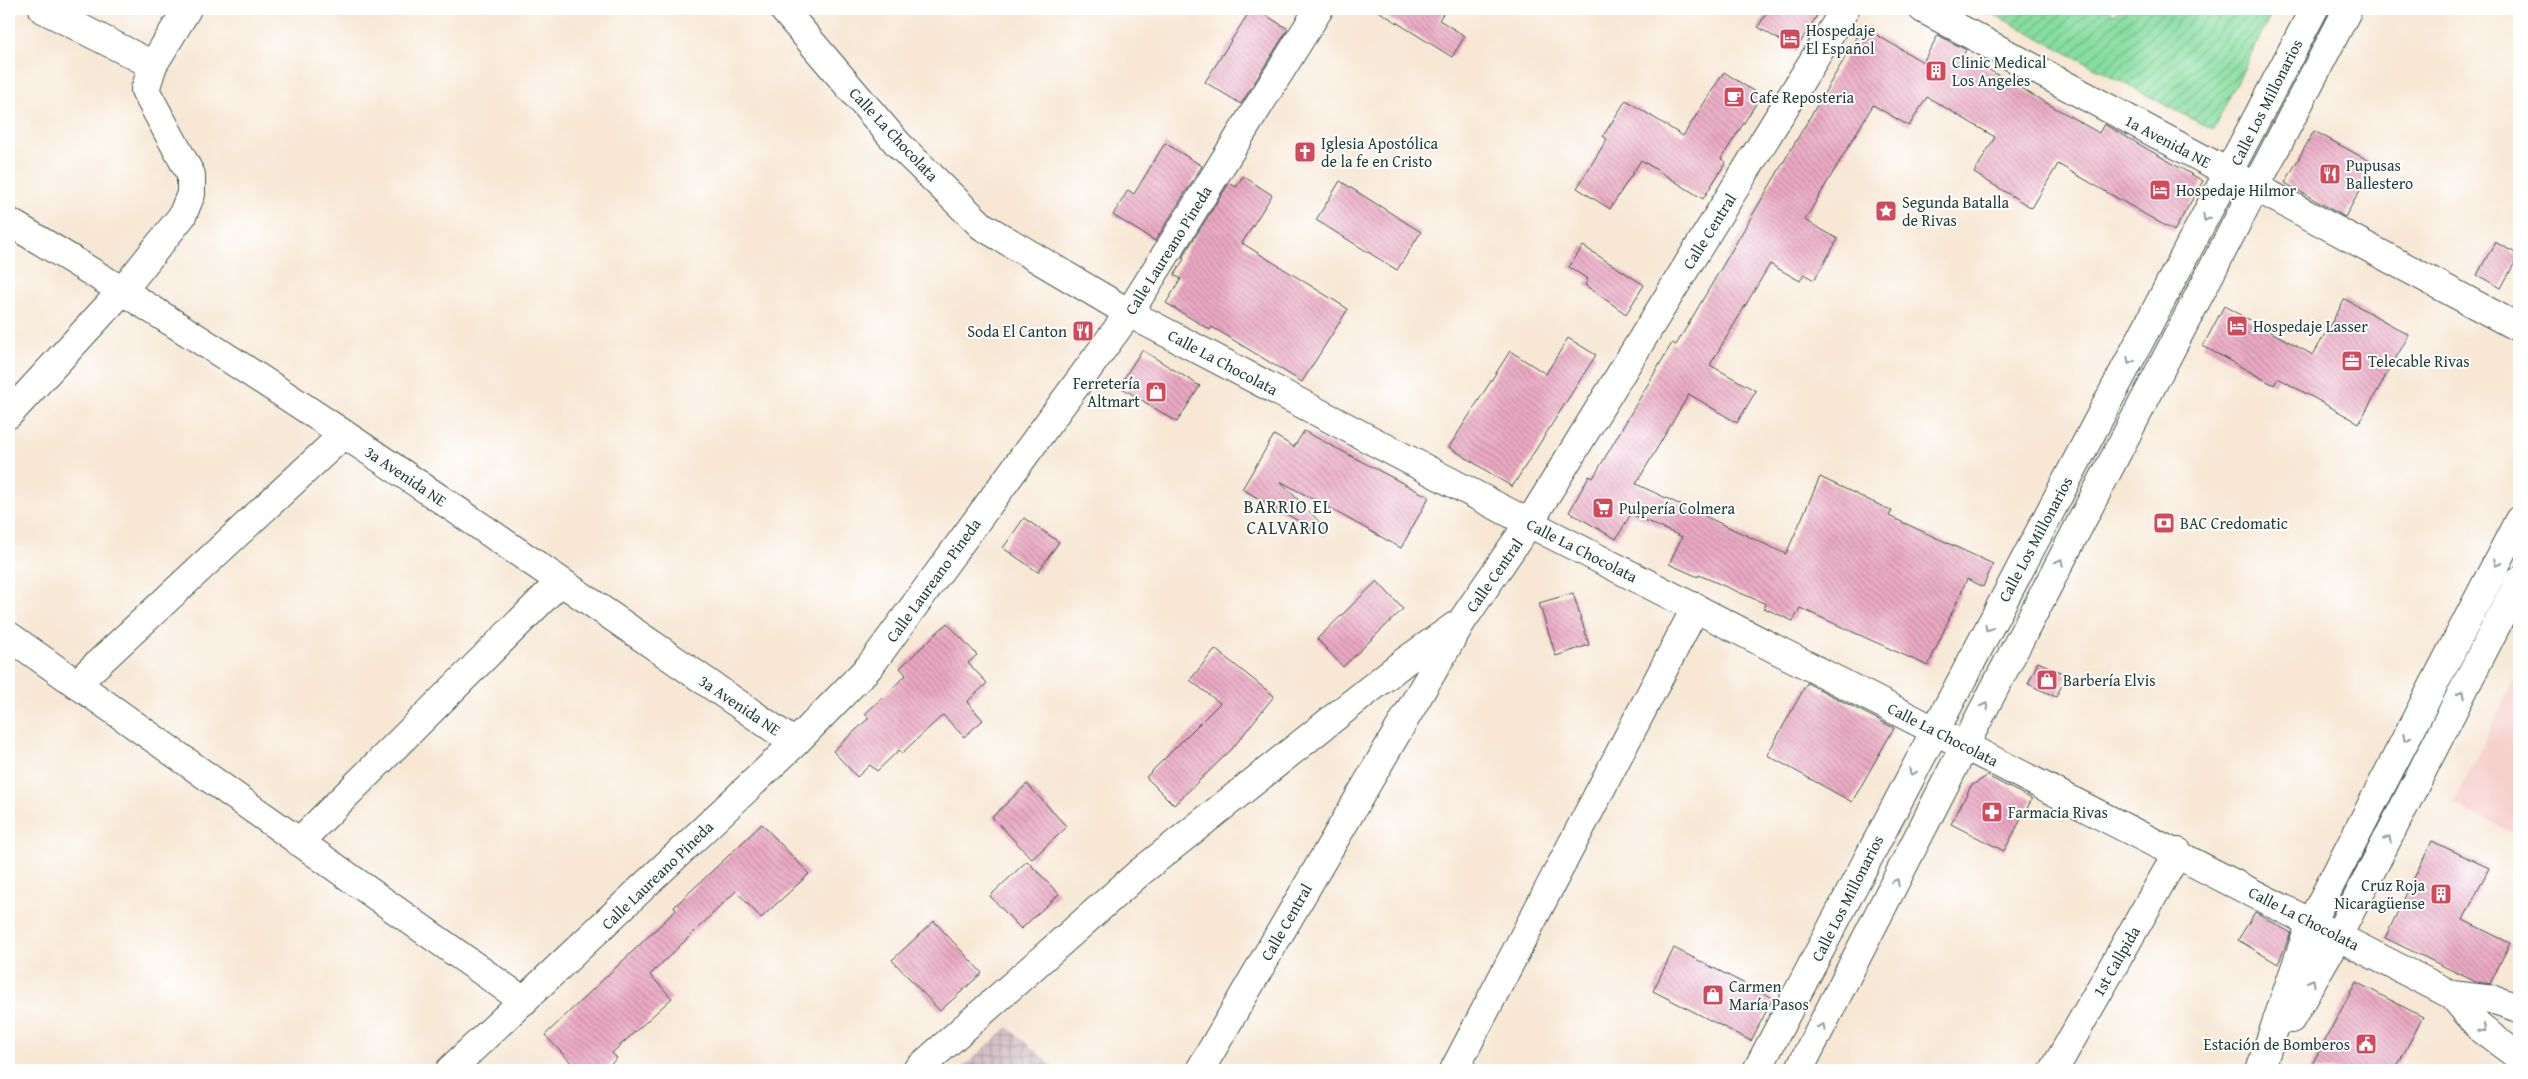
<svg xmlns="http://www.w3.org/2000/svg" width="2528" height="1079" viewBox="0 0 2528 1079" font-family="'Gentium Book Plus',serif">
	<style>
		.built { fill: #f7d0ce }
		.industrial { fill: url(#industrial-grid) }
		.garden { fill: url(#garden-furrows); stroke: #538d6a }
		.building { fill: url(#building-back-hatch) }
		.lines { fill: none; stroke-linecap: round; stroke-linejoin: round }
		.minor-casing { stroke: #3f564c; stroke-width: 30 }
		.tertiary-casing { stroke: #3f564c; stroke-width: 30 }
		.minor { stroke: #fff; stroke-width: 28 }
		.tertiary { stroke: #fff; stroke-width: 28 }
		.oneway { stroke: #8f9e9a }
		.labels { text-anchor: middle; dominant-baseline: central; stroke-width: 4; stroke-linejoin: round; paint-order: stroke }
		.poi-label { font-size: 16px; fill: #1f3d34; stroke: #fff; text-anchor: start }
		.street-label { font-size: 16px; fill: #1f3d34; stroke: #fff }
		.neighbourhood-label { font-size: 18px; letter-spacing: 1px; fill: #1f3d34; stroke: #fff }
	</style>
	<defs>
		<pattern id="industrial-grid" width="8" height="8" patternUnits="userSpaceOnUse" patternTransform="scale(1.25)"><rect width="8" height="8" fill="#d2bec4"/><path d="M0 4h8M4 0v8" fill="none" stroke="#aa9ca0"/></pattern>
		<pattern id="garden-furrows" width="10" height="10" patternUnits="userSpaceOnUse" patternTransform="scale(1.25)"><rect width="10" height="10" fill="#87dda0"/><path d="M-1 1l2-2M0 10L10 0M9 11l2-2" fill="none" stroke="#6eb483"/></pattern>
		<pattern id="building-back-hatch" width="6" height="6" patternUnits="userSpaceOnUse" patternTransform="scale(1.25)"><rect width="6" height="6" fill="#eba8c3"/><path d="M-1 5l2 2M0 0l6 6M5-1l2 2" fill="none" stroke="#be8a9f"/></pattern>
	</defs>
	<rect width="100%" height="100%" fill="#fff"/>
	<filter id="ink" filterUnits="userSpaceOnUse"><feTurbulence type="fractalNoise" baseFrequency=".02" numOctaves="2"/><feDisplacementMap in="SourceGraphic" scale="10" xChannelSelector="R" yChannelSelector="G"/><feConvolveMatrix kernelMatrix="1 2 1 2 8 2 1 2 1" color-interpolation-filters="sRGB"/></filter>
	<filter id="wash" filterUnits="userSpaceOnUse"><feTurbulence type="fractalNoise" baseFrequency=".0096" numOctaves="4" result="noise"/><feDisplacementMap in="SourceGraphic" scale="20" xChannelSelector="R" yChannelSelector="G"/><feGaussianBlur stdDeviation="1.12" result="paint"/><feColorMatrix in="noise" values="0 0 0 0 0 0 0 0 0 0 0 0 0 0 0 0 0 1.4 0 .05"/><feComposite in="paint" operator="in"/></filter>
	<g filter="url(#wash)">
		<rect width="100%" height="100%" fill="#f7e7d4"/>
		<!-- built -->
		<path class="built" d="M2519,670V835L2453,805Z"/>
		<!-- industrial -->
		<path class="industrial" d="M1008,1027L1057,1070H960Z"/>
		<!-- garden -->
		<path class="garden" d="M1984,9H2107L2115,14L2119,9H2274L2213,130Z"/>
		<g id="blocks">
			<!-- building -->
			<path class="building" d="M1251,9H1256L1288,29L1241,104L1205,82Z
				M1375,9H1446L1439,20L1465,36L1452,57Z
				M1769,9H1821L1796,50L1758,27Z
				M1863,27L1923,62L1938,35L1966,50L1963,55L2099,133L2104,124L2203,181L2174,231L2058,164L2032,208L1974,173L1995,137L1927,97L1909,126L1873,105L1805,220L1838,239L1814,280L1804,274L1800,281L1770,264L1710,365L1756,391L1737,423L1689,394L1636,484L1786,554L1820,477L1892,511L1889,516L1993,564L1983,587L1967,579L1928,666L1800,608L1793,621L1764,608L1766,604L1699,575L1698,577L1669,564L1682,537L1631,514L1616,539L1569,512L1589,476L1593,478L1672,343L1676,345Z
				M1724,72L1761,96L1721,159L1726,162L1703,199L1641,160L1610,209L1577,188L1607,139L1603,136L1626,100L1683,136Z
				M2314,131L2375,164L2345,217L2285,183Z
				M1165,143L1202,166L1155,241L1113,215L1128,190L1134,194Z
				M1243,176L1272,195L1242,243L1348,309L1302,382L1212,327L1210,330L1166,303L1181,279L1174,275L1184,259L1182,258L1229,183L1236,187Z
				M1340,181L1421,232L1397,270L1316,220Z
				M2495,242L2519,255L2501,288L2477,275Z
				M1583,246L1644,285L1626,314L1585,285L1588,279L1569,267Z
				M2345,299L2409,335L2359,423L2278,378L2274,385L2203,346L2224,306L2313,355Z
				M1568,338L1596,355L1512,487L1449,447L1510,351L1546,374Z
				M1142,350L1200,386L1177,422L1119,386Z
				M1304,431L1429,497L1401,548L1280,481L1328,531L1325,536L1242,489L1274,435L1294,447Z
				M1024,518L1059,542L1038,572L1003,548Z
				M1377,581L1403,609L1343,667L1317,639Z
				M1573,593L1589,645L1556,656L1539,603Z
				M947,623L977,655L968,663L987,683L967,702L983,720L964,737L943,715L902,753L899,750L877,771L870,765L857,777L833,751L869,718L865,714L906,675L900,668Z
				M1215,649L1274,696L1232,749L1174,805L1146,777L1220,703L1190,680Z
				M2038,662L2067,675L2056,697L2028,684Z
				M1807,683L1894,728L1852,802L1767,755Z
				M1987,776L2032,799L2004,851L1951,824L1971,786Z
				M1027,784L1067,827L1032,859L992,817Z
				M762,824L809,874L761,918L736,891L650,975L672,998L612,1053L617,1058L604,1070H578L545,1035L676,910L674,907Z
				M2432,841L2489,868L2463,920L2510,943L2490,984L2476,982L2385,938Z
				M1027,861L1059,894L1021,929L990,896Z
				M2255,912L2291,933L2278,964L2238,940Z
				M934,921L982,973L940,1011L892,960Z
				M1674,948L1773,998L1751,1041L1653,991Z
				M2356,982L2423,1017L2395,1070H2309Z"/>
		</g>
	</g>
	<g filter="url(#ink)">
		<use href="#blocks" fill-opacity="0" stroke="#3f564c" stroke-width="1"/>
		<g class="lines">
			<!-- minor casing -->
			<g class="minor-casing">
				<path id="minor" d="M43,9L153,65
					M1923,9L2519,328
					M9,222C279,382 536,565 795,743
					M9,414L123,290L182,216L191,194V175L145,90L153,65L187,9
					M9,636L524,1001
					M76,684L344,434
					M299,842L560,582
					M450,1070L795,743L870,666L1129,313L1319,9
					M917,1070L1139,873L1404,662L1455,626
					M1200,1070L1462,621L1529,523L1845,9
					M1454,1070L1696,607
					M2054,1070L2178,852"/>
			</g>
			<!-- tertiary casing -->
			<g class="tertiary-casing">
				<path id="tertiary" d="M783,9L898,144L982,226L1129,313L1529,523L2452,995L2494,1000L2519,1008
					M2452,995L2479,1027L2519,1057
					M2291,1019L2338,936L2519,581
					M1757,1070L2314,9
					M1799,1070L1965,745L2348,9
					M2260,1070L2311,922L2519,520"/>
			</g>
			<!-- minor -->
			<use href="#minor" class="minor"/>
			<!-- tertiary -->
			<use href="#tertiary" class="tertiary"/>
		</g>
		<!-- one-way arrows -->
		<defs><path id="oneway-chevron" d="M-2-3.5L2.5 0L-2 3.5" fill="none" stroke-width="1.6" stroke-linecap="round" stroke-linejoin="round" transform="scale(1.25)"/></defs>
		<g class="oneway">
			<use href="#oneway-chevron" transform="translate(2206 218) rotate(118)"/>
			<use href="#oneway-chevron" transform="translate(2130 361) rotate(118)"/>
			<use href="#oneway-chevron" transform="translate(2060 562) rotate(-63)"/>
			<use href="#oneway-chevron" transform="translate(2497 563) rotate(117)"/>
			<use href="#oneway-chevron" transform="translate(1988 628) rotate(118)"/>
			<use href="#oneway-chevron" transform="translate(2462 694) rotate(-63)"/>
			<use href="#oneway-chevron" transform="translate(1985 706) rotate(-63)"/>
			<use href="#oneway-chevron" transform="translate(2406 738) rotate(117)"/>
			<use href="#oneway-chevron" transform="translate(1912 772) rotate(117)"/>
			<use href="#oneway-chevron" transform="translate(2388 839) rotate(-63)"/>
			<use href="#oneway-chevron" transform="translate(1896 882) rotate(-63)"/>
			<use href="#oneway-chevron" transform="translate(2312 982) rotate(-60)"/>
			<use href="#oneway-chevron" transform="translate(1822 1027) rotate(-63)"/>
			<use href="#oneway-chevron" transform="translate(2483 1029) rotate(41)"/>
		</g>
	</g>
	<!-- icons -->
	<defs>
		<g id="hotel-square" transform="scale(1.125)"><rect x="-9" y="-9" width="18" height="18" rx="4" fill="#d1495b" stroke="#fff"/><path d="M-6-4.5h1.5V1H6V5H4.5V3h-9V5H-6ZM-4 0a1.8 1.8 0 1 1 3.6 0ZM.5 0V-2.5h3Q6-2.5 6 0Z" fill="#fff"/></g>
		<g id="building-square" transform="scale(1.125)"><rect x="-9" y="-9" width="18" height="18" rx="4" fill="#d1495b" stroke="#fff"/><path d="M-4-6H4V6H1V3H-1V6H-4ZM-2.5-4.3h1.7v1.8h-1.7ZM.8-4.3h1.7v1.8H.8ZM-2.5-1h1.7V.8h-1.7ZM.8-1h1.7V.8H.8Z" fill="#fff"/></g>
		<g id="cafe-square" transform="scale(1.125)"><rect x="-9" y="-9" width="18" height="18" rx="4" fill="#d1495b" stroke="#fff"/><path d="M-5.5-4.5H6V0H3Q3 3.5 0 3.5H-2.5Q-5.5 3.5-5.5 0ZM3-3.2v2h1.7v-2ZM-6 4.5H4V6H-6Z" fill="#fff"/></g>
		<g id="church-square" transform="scale(1.125)"><rect x="-9" y="-9" width="18" height="18" rx="4" fill="#d1495b" stroke="#fff"/><path d="M-1.2-6h2.4v3.5h3.3v2.4h-3.3V6h-2.4V-.1h-3.3v-2.4h3.3Z" fill="#fff"/></g>
		<g id="restaurant-square" transform="scale(1.125)"><rect x="-9" y="-9" width="18" height="18" rx="4" fill="#d1495b" stroke="#fff"/><path d="M-5-6h1v4h1v-4h1v4h1v-4h1v5L-1.5 .5V6h-2V.5L-5-1ZM5-6V6H3V1.5H1.5Q1.5-4 5-6Z" fill="#fff"/></g>
		<g id="sight-square" transform="scale(1.125)"><rect x="-9" y="-9" width="18" height="18" rx="4" fill="#d1495b" stroke="#fff"/><path d="M0-6L1.8-2.2L6-1.7L2.9 1.2L3.7 5.4L0 3.3L-3.7 5.4L-2.9 1.2L-6-1.7L-1.8-2.2Z" fill="#fff"/></g>
		<g id="office-square" transform="scale(1.125)"><rect x="-9" y="-9" width="18" height="18" rx="4" fill="#d1495b" stroke="#fff"/><path d="M-6-3h4V-5.5h4V-3h4V5H-6ZM-1-4.5V-3h2v-1.5ZM-6 0V1H6V0Z" fill="#fff"/></g>
		<g id="shop-square" transform="scale(1.125)"><rect x="-9" y="-9" width="18" height="18" rx="4" fill="#d1495b" stroke="#fff"/><path d="M-5-2.5h2.3a2.7 3.5 0 0 1 5.4 0H5L5.5 6h-11ZM-1.5-2.5h3a1.5 2.3 0 0 0-3 0Z" fill="#fff"/></g>
		<g id="supermarket-square" transform="scale(1.125)"><rect x="-9" y="-9" width="18" height="18" rx="4" fill="#d1495b" stroke="#fff"/><path d="M-6-5.5h2.5l.6 2H6L4.5 2H-2.5L-4.4-4H-6ZM-1.5 3.2a1.3 1.3 0 1 0 .1 0ZM3 3.2a1.3 1.3 0 1 0 .1 0Z" fill="#fff"/></g>
		<g id="bank-square" transform="scale(1.125)"><rect x="-9" y="-9" width="18" height="18" rx="4" fill="#d1495b" stroke="#fff"/><path d="M-6-4H6V4H-6ZM0-2.3a2.3 2.3 0 1 0 0 4.6a2.3 2.3 0 1 0 0-4.6Z" fill="#fff"/></g>
		<g id="pharmacy-square" transform="scale(1.125)"><rect x="-9" y="-9" width="18" height="18" rx="4" fill="#d1495b" stroke="#fff"/><path d="M-2-6h4v4h4v4h-4v4h-4v-4h-4v-4h4Z" fill="#fff"/></g>
		<g id="civic-square" transform="scale(1.125)"><rect x="-9" y="-9" width="18" height="18" rx="4" fill="#d1495b" stroke="#fff"/><path d="M-.6-6.5H3V-4.5H.6V-3L4-1V1h2V6H-6V1h2V-1L-.6-3ZM-1.2 2.5V6h2.4V2.5Z" fill="#fff"/></g>
	</defs>
	<g fill-rule="evenodd">
		<use href="#hotel-square" x="1790" y="39"/>
		<use href="#building-square" x="1936" y="71"/>
		<use href="#cafe-square" x="1734" y="97"/>
		<use href="#church-square" x="1305" y="152"/>
		<use href="#restaurant-square" x="2330" y="174"/>
		<use href="#hotel-square" x="2160" y="190"/>
		<use href="#sight-square" x="1886" y="211"/>
		<use href="#hotel-square" x="2237" y="326"/>
		<use href="#restaurant-square" x="1083" y="331"/>
		<use href="#office-square" x="2352" y="361"/>
		<use href="#shop-square" x="1156" y="392"/>
		<use href="#supermarket-square" x="1603" y="508"/>
		<use href="#bank-square" x="2164" y="523"/>
		<use href="#shop-square" x="2047" y="680"/>
		<use href="#pharmacy-square" x="1992" y="812"/>
		<use href="#building-square" x="2441" y="894"/>
		<use href="#shop-square" x="1713" y="995"/>
		<use href="#civic-square" x="2366" y="1044"/>
	</g>
	<g class="labels">
		<!-- poi labels -->
		<g class="poi-label">
			<text x="1806" y="30">Hospedaje<tspan x="1806" dy="18">El Español</tspan></text>
			<text x="1952" y="62">Clinic Medical<tspan x="1952" dy="18">Los Angeles</tspan></text>
			<text x="1750" y="97">Cafe Reposteria</text>
			<text x="1321" y="143">Iglesia Apostólica<tspan x="1321" dy="18">de la fe en Cristo</tspan></text>
			<text x="2346" y="165">Pupusas<tspan x="2346" dy="18">Ballestero</tspan></text>
			<text x="2176" y="190">Hospedaje Hilmor</text>
			<text x="1902" y="202">Segunda Batalla<tspan x="1902" dy="18">de Rivas</tspan></text>
			<text x="2253" y="326">Hospedaje Lasser</text>
			<text x="1067" y="331" text-anchor="end">Soda El Canton</text>
			<text x="2368" y="361">Telecable Rivas</text>
			<text x="1140" y="383" text-anchor="end">Ferretería<tspan x="1140" dy="18">Altmart</tspan></text>
			<text x="1619" y="508">Pulpería Colmera</text>
			<text x="2180" y="523">BAC Credomatic</text>
			<text x="2063" y="680">Barbería Elvis</text>
			<text x="2008" y="812">Farmacia Rivas</text>
			<text x="2425" y="885" text-anchor="end">Cruz Roja<tspan x="2425" dy="18">Nicaragüense</tspan></text>
			<text x="1729" y="986">Carmen<tspan x="1729" dy="18">María Pasos</tspan></text>
			<text x="2350" y="1044" text-anchor="end">Estación de Bomberos</text>
		</g>
		<!-- street labels -->
		<g class="street-label">
			<text transform="translate(2266 102) rotate(-63)">Calle Los Millonarios</text>
			<text transform="translate(894 134) rotate(47)">Calle La Chocolata</text>
			<text transform="translate(2168 141) rotate(28)">1a Avenida NE</text>
			<text transform="translate(1709 231) rotate(-58)">Calle Central</text>
			<text transform="translate(1168 250) rotate(-58)">Calle Laureano Pineda</text>
			<text transform="translate(1223 362) rotate(28)">Calle La Chocolata</text>
			<text transform="translate(406 476) rotate(34)">3a Avenida NE</text>
			<text transform="translate(2035 539) rotate(-62)">Calle Los Millonarios</text>
			<text transform="translate(1582 550) rotate(27)">Calle La Chocolata</text>
			<text transform="translate(1494 575) rotate(-55)">Calle Central</text>
			<text transform="translate(933 580) rotate(-54)">Calle Laureano Pineda</text>
			<text transform="translate(740 705) rotate(34)">3a Avenida NE</text>
			<text transform="translate(1943 734) rotate(27)">Calle La Chocolata</text>
			<text transform="translate(657 875) rotate(-44)">Calle Laureano Pineda</text>
			<text transform="translate(1847 898) rotate(-63)">Calle Los Millonarios</text>
			<text transform="translate(2304 918) rotate(27)">Calle La Chocolata</text>
			<text transform="translate(1286 922) rotate(-60)">Calle Central</text>
			<text transform="translate(2116 961) rotate(-60)">1st Callpida</text>
		</g>
		<!-- neighbourhood labels -->
		<g class="neighbourhood-label">
			<text x="1288" y="506">BARRIO EL<tspan x="1288" dy="21">CALVARIO</tspan></text>
		</g>
	</g>
	<!-- margin -->
	<rect width="2528" height="1079" fill="none" stroke="#fff" stroke-width="30"/>
</svg>
